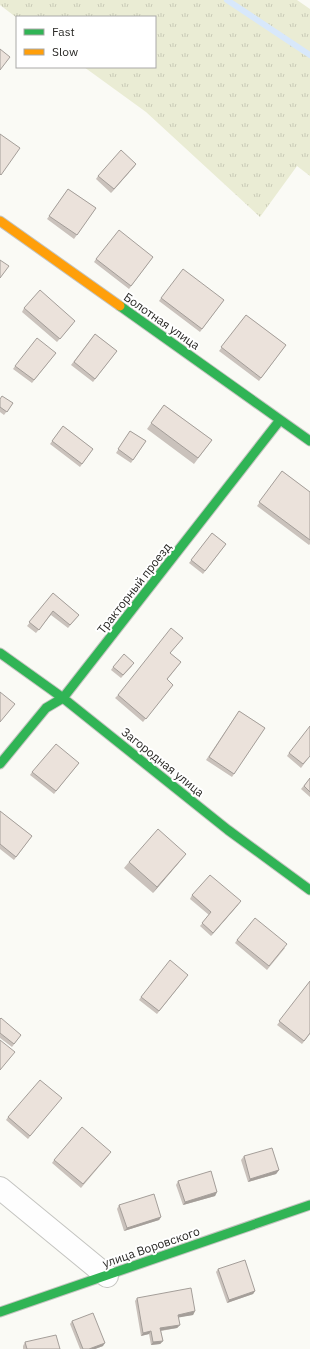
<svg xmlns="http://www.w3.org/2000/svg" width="310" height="1349" viewBox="0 0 310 1349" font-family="'IBM Plex Sans',sans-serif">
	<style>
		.grass { fill: url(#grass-tufts) }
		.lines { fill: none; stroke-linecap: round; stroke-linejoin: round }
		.stream { stroke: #d8e8fb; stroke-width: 6 }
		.street-casing { stroke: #c4c4c0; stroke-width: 24 }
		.fast-casing { stroke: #c4c4c0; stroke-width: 11 }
		.slow-casing { stroke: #c4c4c0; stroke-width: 11 }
		.street { stroke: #fefefe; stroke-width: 22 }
		.fast { stroke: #30b455; stroke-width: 9 }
		.slow { stroke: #ff9f0a; stroke-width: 9 }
		.wall { fill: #cac2bc }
		.shaded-wall { fill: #a49e99 }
		.building { fill: #ebe2db; stroke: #a49e99 }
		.labels { text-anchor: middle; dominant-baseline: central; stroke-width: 4; stroke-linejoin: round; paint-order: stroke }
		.street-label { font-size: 12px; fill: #2a2926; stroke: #fff }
	</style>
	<defs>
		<pattern id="grass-tufts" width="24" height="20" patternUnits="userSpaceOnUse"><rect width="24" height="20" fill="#eaecd4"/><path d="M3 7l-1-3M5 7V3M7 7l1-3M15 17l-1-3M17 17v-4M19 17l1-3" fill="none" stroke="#c9cab6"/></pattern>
	</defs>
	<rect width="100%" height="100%" fill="#fafaf5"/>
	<!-- grass -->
	<path class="grass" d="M0,0H297L310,9V176L297,166L260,217L146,112L84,67H155V17L17,18L0,5Z"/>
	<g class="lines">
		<!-- stream -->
		<path class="stream" d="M227,0L310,55"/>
		<!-- street casing -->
		<g class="street-casing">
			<path id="street" d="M0,1188L107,1276"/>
		</g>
		<!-- fast casing -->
		<g class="fast-casing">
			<path id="fast" d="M120,306L310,441
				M0,653L63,698L228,830L310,890
				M0,764L46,708L63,698L280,420
				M0,1312L310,1205"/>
		</g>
		<!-- slow casing -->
		<g class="slow-casing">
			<path id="slow" d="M0,221L120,306"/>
		</g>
		<!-- street -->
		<use href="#street" class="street"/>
		<!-- fast -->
		<use href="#fast" class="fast"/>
		<!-- slow -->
		<use href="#slow" class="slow"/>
	</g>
	<!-- wall -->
	<path class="wall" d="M136,164L111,193L96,179L98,176Z
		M68,189L96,208L74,239L47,219Z
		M153,257L129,289L94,262L96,259Z
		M161,298L224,300L200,332L159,301Z
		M24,308L73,324L57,342L22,312Z
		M246,315L286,345L259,381L219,351Z
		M95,334L117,351L93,382L71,365Z
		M56,353L32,383L13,369L15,366Z
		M0,399L13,403L4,415L0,412Z
		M164,405L212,440L194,464L147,429Z
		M63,426L93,449L80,467L50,444Z
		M130,431L146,441L131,463L116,453Z
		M282,471L310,492V544L309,545L257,506Z
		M212,533L226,544L203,574L189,563Z
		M53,593L79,615L68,628L51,615L36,633L27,626Z
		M183,638L170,653L181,662L167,680L173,685L143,722L115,698L118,695Z
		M132,666L121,678L111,670L113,667Z
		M239,711L265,728L232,777L206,760Z
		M289,753L310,756L301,768L287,756Z
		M79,763L54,794L30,775L32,772Z
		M310,778V797L301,789Z
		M0,811L32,836L14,860L0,849Z
		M182,859L153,893L124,868L129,862Z
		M192,895L238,905L211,936L200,926L209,915L190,899Z
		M237,940L285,948L267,970L235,943Z
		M186,978L157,1014L139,1000L141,997Z
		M310,981V1034L302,1044L277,1025Z
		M0,1019L21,1035L12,1047L0,1038Z
		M59,1101L28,1139L6,1120L8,1117Z
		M109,1155L81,1188L52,1163L54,1160Z
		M244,1156L279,1170L276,1174L248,1182L241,1160Z
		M178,1181L217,1192L215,1196L183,1205L176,1185Z
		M119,1205L161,1217L159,1220L124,1231L117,1209Z
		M218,1269L255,1291L253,1294L227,1303L216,1272Z
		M137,1298L195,1311L193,1315L178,1317L180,1325L177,1328L161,1331L163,1341L160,1344L151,1345L149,1334L141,1336L135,1301Z
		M72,1321L103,1346L95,1349H80L70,1324Z
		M25,1342L60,1349H23V1346Z"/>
	<!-- shaded-wall -->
	<path class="shaded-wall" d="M136,164L134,167L111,193L114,189Z
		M186,854L182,859L153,893L157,887Z
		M241,901L238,905L211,936L213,933Z
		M279,1170L276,1174L248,1182L250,1179Z
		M217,1192L215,1196L183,1205L185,1202Z
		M161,1217L159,1220L124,1231L127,1228Z
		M255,1291L253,1294L227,1303L229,1300Z
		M195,1311L193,1315L176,1318L178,1315Z
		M180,1325L177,1328L158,1331L160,1328Z
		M151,1331L149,1334L141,1336L143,1333Z
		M163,1341L160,1344L151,1345L153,1342Z
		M105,1343L103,1346L95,1349H89Z"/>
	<!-- building -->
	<path class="building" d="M0,49L10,57L0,70Z
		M0,134L20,148L1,175L0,174Z
		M121,150L136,164L114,189L98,176Z
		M68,189L96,208L77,235L49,216Z
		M119,230L153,257L131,286L96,259Z
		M0,260L9,266L0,278Z
		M183,269L224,300L202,329L161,298Z
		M40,290L75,321L60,339L24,308Z
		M246,315L286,345L261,378L221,347Z
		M95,334L117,351L95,379L74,362Z
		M37,338L56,353L34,380L15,366Z
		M2,396L13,403L7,412L0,407V399Z
		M164,405L212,440L198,458L151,423Z
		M63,426L93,449L82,464L52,441Z
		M130,431L146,441L133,460L118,449Z
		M282,471L310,492V540L259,502Z
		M212,533L226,544L205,571L191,560Z
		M53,593L79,615L70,625L53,611L39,630L29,622Z
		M171,628L183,638L170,653L181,662L167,679L173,685L146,719L118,695Z
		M124,654L134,663L123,675L113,667Z
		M0,692L15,704L0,722Z
		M239,711L265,728L234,774L209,757Z
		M310,726V756L303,764L289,753Z
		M56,744L79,763L56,791L32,772Z
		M310,778V792L304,786Z
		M0,811L32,836L16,857L0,844Z
		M158,829L186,854L157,887L129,862Z
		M210,875L241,901L213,933L202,923L211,912L192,895Z
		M255,918L287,944L269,966L237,940Z
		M170,960L188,975L159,1011L141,997Z
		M310,981V1033L304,1041L279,1021Z
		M1,1018L21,1035L14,1044L0,1033V1019Z
		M0,1040L15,1052L0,1070Z
		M40,1080L62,1098L30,1136L8,1117Z
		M82,1127L111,1152L83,1184L54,1160Z
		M272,1148L279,1170L250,1179L244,1156Z
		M211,1171L217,1192L185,1202L178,1181Z
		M154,1194L161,1217L127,1228L119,1205Z
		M245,1260L255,1291L229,1300L218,1269Z
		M191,1288L195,1311L178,1315L180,1325L160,1328L163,1341L153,1342L151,1331L143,1333L137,1298Z
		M93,1313L105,1343L89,1349H83L72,1321Z
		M56,1335L60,1349H27L25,1342Z"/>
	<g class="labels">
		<!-- street labels -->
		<g class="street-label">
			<text transform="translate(162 321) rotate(35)">Болотная улица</text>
			<text transform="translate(134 588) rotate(-52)">Тракторный проезд</text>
			<text transform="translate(163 762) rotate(39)">Загородная улица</text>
			<text transform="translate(151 1247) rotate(-19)">улица Воровского</text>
		</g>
	</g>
	<!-- legend -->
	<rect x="16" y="16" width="140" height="52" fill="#ffffff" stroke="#aaa9a8"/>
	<rect x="24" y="29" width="20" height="6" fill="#30b455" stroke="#aaa9a8"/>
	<text x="52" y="36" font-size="12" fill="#2a2926">Fast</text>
	<rect x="24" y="49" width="20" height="6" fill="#ff9f0a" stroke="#aaa9a8"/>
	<text x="52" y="56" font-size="12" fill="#2a2926">Slow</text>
</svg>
